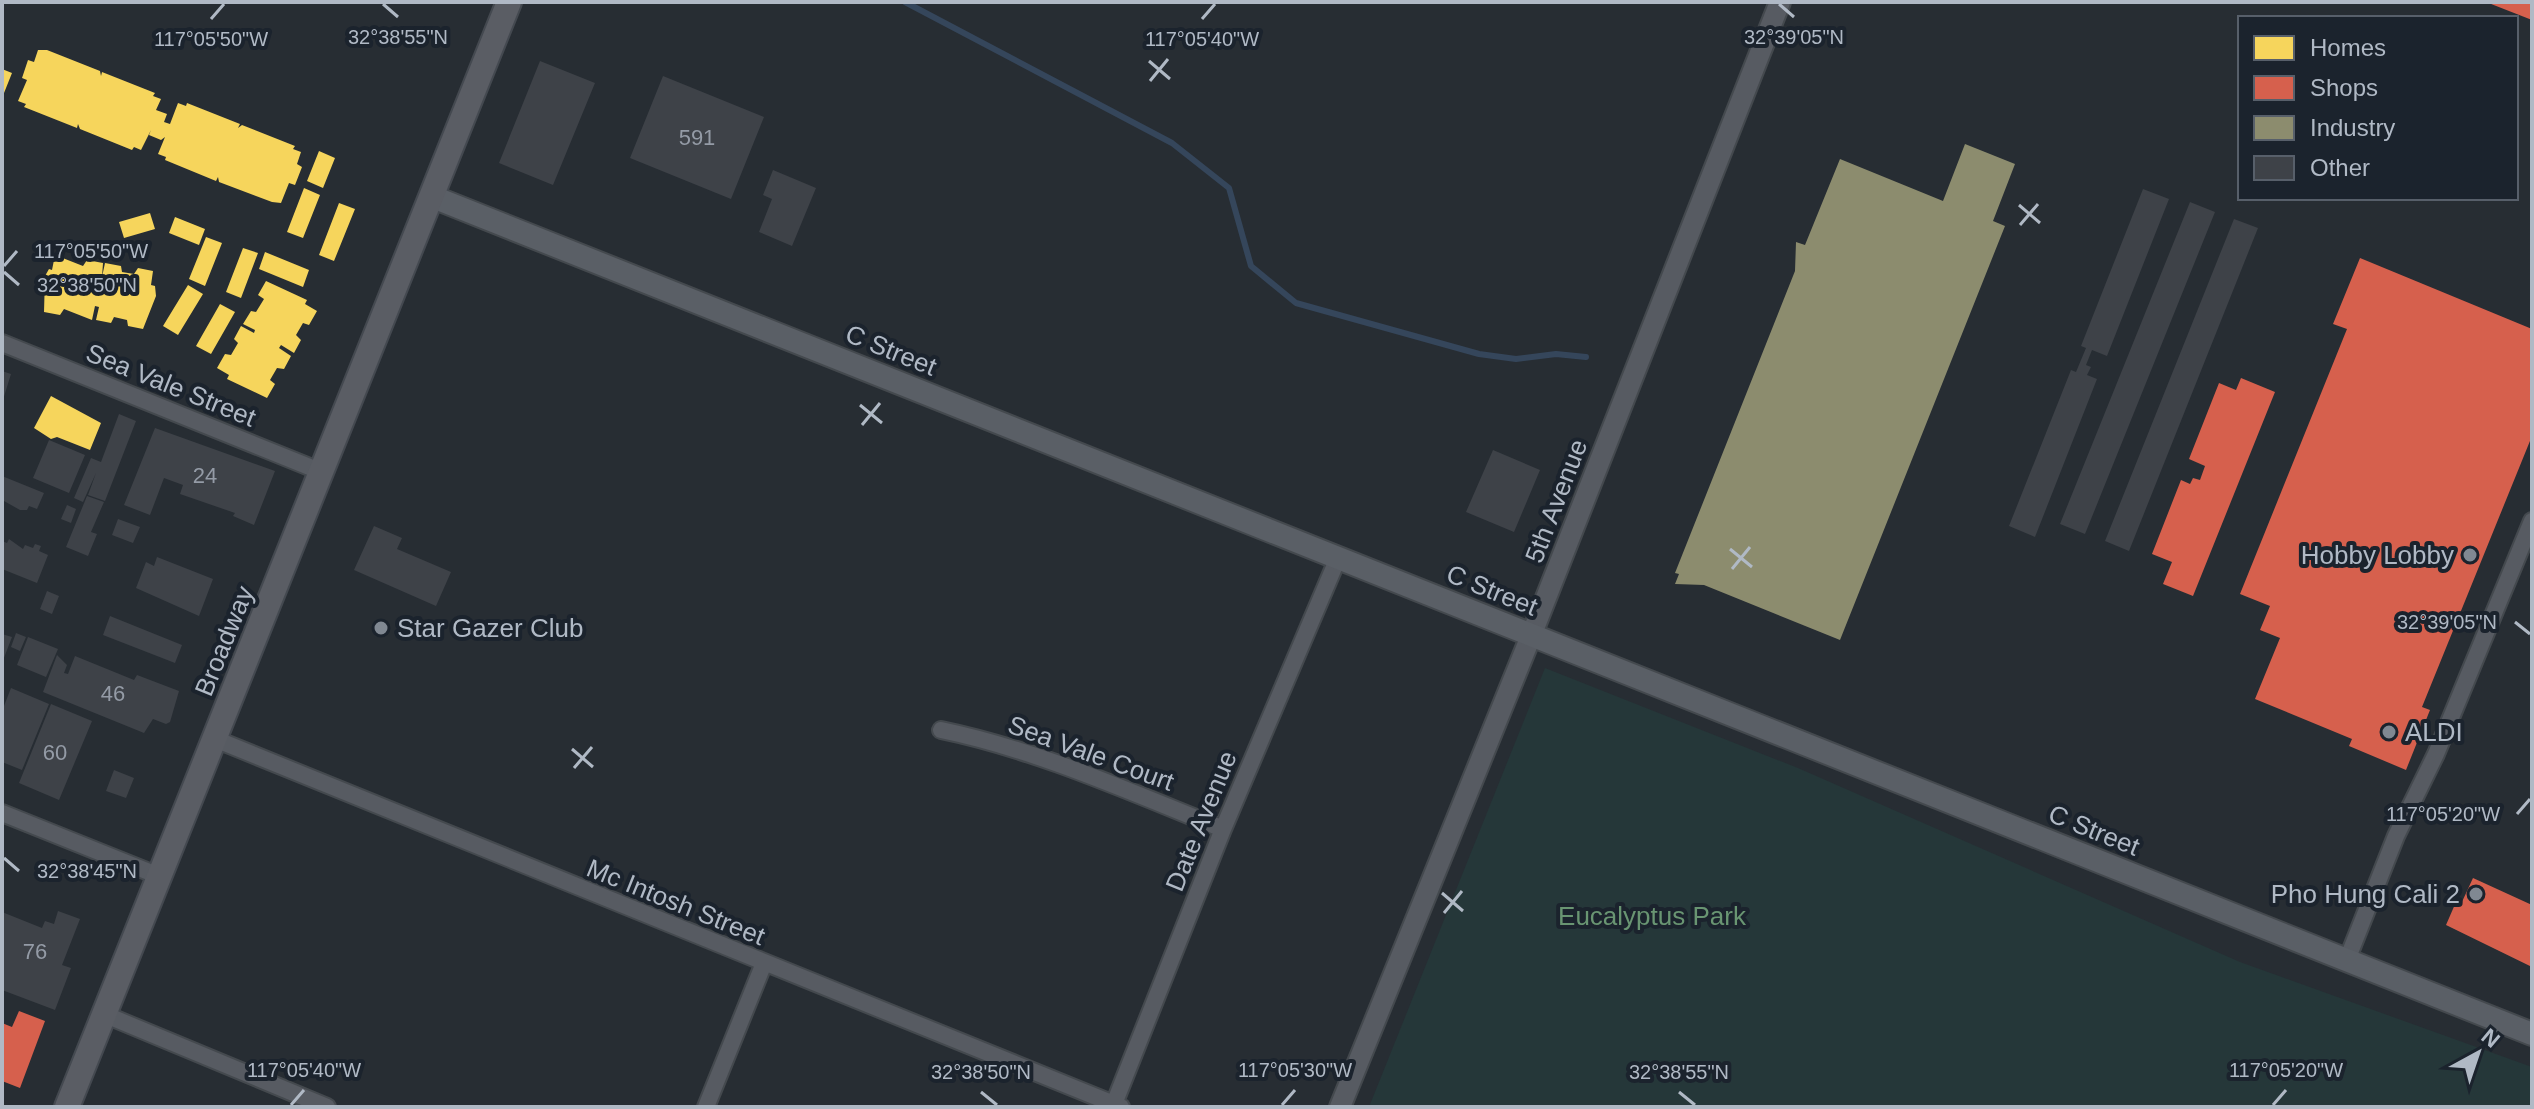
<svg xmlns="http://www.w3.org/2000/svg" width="2534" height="1109" viewBox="0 0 2534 1109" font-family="Arial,sans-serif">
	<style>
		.green { fill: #253739 }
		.homes { fill: #f6d55c }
		.shops { fill: #d6604d }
		.industry { fill: #8c8c6e }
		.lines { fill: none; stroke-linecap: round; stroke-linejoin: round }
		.stream { stroke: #35465b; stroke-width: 6 }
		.building { fill: #3e4248 }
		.minor-casing { stroke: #44494e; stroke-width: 20 }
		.tertiary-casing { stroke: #44494e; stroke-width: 24 }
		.secondary-casing { stroke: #44494e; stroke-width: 26 }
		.primary-casing { stroke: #444950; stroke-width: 28 }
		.minor { stroke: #575b62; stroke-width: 16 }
		.tertiary { stroke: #575b62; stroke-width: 20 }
		.secondary { stroke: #5a5f66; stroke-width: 22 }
		.primary { stroke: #5a5d64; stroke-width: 24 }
		.ticks { fill: none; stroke: #b0b9c5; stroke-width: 3 }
		.poi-dot { fill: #808892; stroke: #1b232d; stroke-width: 3 }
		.labels { text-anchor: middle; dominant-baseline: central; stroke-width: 8; stroke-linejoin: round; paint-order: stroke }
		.number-label { font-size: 22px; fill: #949ba6 }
		.street-label { font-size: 26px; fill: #b0b9c5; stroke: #1b232d }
		.poi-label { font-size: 26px; fill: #b0b9c5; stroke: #1b232d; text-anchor: end }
		.park-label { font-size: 26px; fill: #699572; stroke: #1b232d }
		.ticks-label { font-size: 20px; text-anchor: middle; fill: #b0b9c5; stroke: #1b232d; stroke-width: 8; stroke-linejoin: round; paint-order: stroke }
	</style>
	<rect width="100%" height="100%" fill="#272d33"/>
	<!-- green -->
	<path class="green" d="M1545,668L1798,768L2240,962L2532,1067V1107H1369Z"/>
	<!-- homes -->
	<path class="homes" d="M38,50H47L100,71L101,76L102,72L155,93L153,96L161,99L156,110L167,114L164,122L170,124L178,103L186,106L187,103L240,124L238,128L242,125L295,146L293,149L301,152L297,164L302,167L295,185L289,183L281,203L272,202L219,182L218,177L216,181L165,160L166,157L158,154L165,137L161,140L149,135L151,130L141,150L134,147L132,150L80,129L78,124L77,128L24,107L26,104L18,101L27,80L22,78L28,60L34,62Z
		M2,69L12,73L2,98Z
		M319,151L335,158L323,188L307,181Z
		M304,188L320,195L303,238L287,232Z
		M339,203L355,209L334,261L319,255Z
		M150,213L155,229L124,238L119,222Z
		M175,217L205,229L199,245L169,233Z
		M206,237L222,243L205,286L189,279Z
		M243,248L258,253L241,298L226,292Z
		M265,252L309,270L303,287L259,269Z
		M55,255L83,266L87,260L103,263L102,277L105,263L121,266L122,272L134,274L138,268L153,271L151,285L155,286L156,296L143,329L128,326L127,320L114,317L111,323L96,320L99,307L95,306L92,320L64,309L60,315L44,312L45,276L49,269L52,270Z
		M266,281L307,300L305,304L317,311L309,325L303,323L296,335L301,340L294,353L281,345L279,348L291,356L284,369L277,368L270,380L275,384L267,398L227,379L229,375L217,368L225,354L231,355L238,343L234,339L241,326L254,333L255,330L243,324L251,311L256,312L264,299L258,295Z
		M188,285L203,294L178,335L163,326Z
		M220,304L235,312L211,354L196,346Z
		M51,396L101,423L90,450L57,437L51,439L34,428Z"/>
	<!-- shops -->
	<path class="shops" d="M2486,2H2532V20Z
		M2360,258L2532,329V436L2422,707L2430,710L2406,770L2349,746L2352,739L2255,699L2280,638L2260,630L2270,606L2240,594L2347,329L2333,324Z
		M2241,378L2275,392L2193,596L2163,584L2172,562L2152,554L2181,480L2190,484L2193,478L2200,480L2205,466L2189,459L2219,383L2236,390Z
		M2473,878L2532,905V967L2446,925L2456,902L2461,904Z
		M19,1011L45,1021L20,1088L2,1081V1023L12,1027Z"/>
	<!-- industry -->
	<path class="industry" d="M1965,144L2015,164L1993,221L2005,226L1840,640L1704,585L1675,584L1679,574L1675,573L1795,271L1796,242L1805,245L1840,159L1943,201Z"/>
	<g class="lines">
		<!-- stream -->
		<path class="stream" d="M905,2L1172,143L1229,188L1251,266L1296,303L1479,354L1516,359L1556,354L1586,357"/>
	</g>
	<!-- building -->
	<path class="building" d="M540,61L595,83L553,185L499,163Z
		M663,76L764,117L731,199L630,158Z
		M773,170L816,188L792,246L759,232L772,199L763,195Z
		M2143,189L2169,199L2107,356L2092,350L2086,365L2091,367L2087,375L2097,379L2035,537L2009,526L2071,370L2076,372L2086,348L2081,346Z
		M2190,202L2215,212L2085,534L2060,524Z
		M2234,219L2258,228L2129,551L2105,541Z
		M2,371L11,374L2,403Z
		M119,414L136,421L105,501L88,495L96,473L83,502L74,498L91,458L101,462Z
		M155,428L275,471L254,525L233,516L235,513L180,494L183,485L164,478L150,515L124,505Z
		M49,440L85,455L69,493L33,478Z
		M1493,450L1540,470L1514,532L1466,512Z
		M2,476L44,493L37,509L29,506L27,510H20L4,501L2,506Z
		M87,496L104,502L91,532L97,534L88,556L66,547Z
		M67,505L76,509L71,523L61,519Z
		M118,519L140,527L133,543L112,535Z
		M374,526L402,538L397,549L451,572L436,606L354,570Z
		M9,539L23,549L25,545L33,548L35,544L41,546L39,551L48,555L37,583L2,569V541L7,543Z
		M157,557L213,579L199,616L136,588L146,562L154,566Z
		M47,591L59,596L52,614L40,609Z
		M110,616L182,645L175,663L103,635Z
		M16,633L26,637L20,651L11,647Z
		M2,634L12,637L2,663Z
		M28,637L58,649L46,677L17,665Z
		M57,655L67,665L64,673L68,674L75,656L134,680L137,675L179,691L170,722L166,724L153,719L144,733L43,692Z
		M11,688L49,704L22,770L2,762V711Z
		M51,704L92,721L59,800L19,783Z
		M114,770L134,778L126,798L106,791Z
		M58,911L80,919L62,965L71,968L55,1010L2,990V912L42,928L45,921L54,924Z"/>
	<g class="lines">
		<!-- minor casing -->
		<g class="minor-casing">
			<path id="minor" d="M2,343L322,472
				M941,730C1038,750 1130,792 1223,829
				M215,739L1121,1107
				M2,813L159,876
				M2347,960L2396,836L2436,754L2532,521
				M106,1015L327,1107
				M1114,1104L1223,829L1338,558
				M706,1107L764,963"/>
		</g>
		<!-- tertiary casing -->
		<g class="tertiary-casing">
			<path id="tertiary" d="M1340,1107L1531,636L1780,2"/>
		</g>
		<!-- secondary casing -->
		<g class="secondary-casing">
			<path id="secondary" d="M433,197L2532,1034"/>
		</g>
		<!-- primary casing -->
		<g class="primary-casing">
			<path id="primary" d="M67,1107L509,2"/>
		</g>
		<!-- minor -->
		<use href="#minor" class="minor"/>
		<!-- tertiary -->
		<use href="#tertiary" class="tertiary"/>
		<!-- secondary -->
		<use href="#secondary" class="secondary"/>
		<!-- primary -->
		<use href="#primary" class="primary"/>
	</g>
	<!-- ticks -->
	<path class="ticks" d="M383,4L398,17M1779,4L1794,17M211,19L224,4M1202,19L1215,4M1149,61L1170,79M1150,81L1168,59M2019,205L2040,223M2020,225L2038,204M4,266L17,251M4,272L19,285M860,405L882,423M862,425L880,403M1730,549L1752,567M1732,569L1750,547M2515,622L2530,634M572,749L593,767M574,768L592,747M2517,814L2530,799M4,858L19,871M1442,893L1463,911M1444,913L1462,891M981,1092L997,1105M1679,1092L1695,1105M291,1105L304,1090M1282,1105L1295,1090M2273,1105L2286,1090"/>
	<!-- markers -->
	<g class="poi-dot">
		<circle cx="2470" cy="555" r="8"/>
		<circle cx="381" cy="628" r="8"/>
		<circle cx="2389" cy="732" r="8"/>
		<circle cx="2476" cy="894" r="8"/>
	</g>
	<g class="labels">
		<!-- number labels -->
		<g class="number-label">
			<text x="697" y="137">591</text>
			<text x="205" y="475">24</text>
			<text x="113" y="693">46</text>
			<text x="55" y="752">60</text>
			<text x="35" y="951">76</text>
		</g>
		<!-- street labels -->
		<g class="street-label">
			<text transform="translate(891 350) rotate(22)">C Street</text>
			<text transform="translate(171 385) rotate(22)">Sea Vale Street</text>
			<text transform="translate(1556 501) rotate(-69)">5th Avenue</text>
			<text transform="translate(1492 590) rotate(22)">C Street</text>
			<text transform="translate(224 641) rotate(-68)">Broadway</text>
			<text transform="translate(1091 753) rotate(20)">Sea Vale Court</text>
			<text transform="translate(1201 821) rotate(-68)">Date Avenue</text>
			<text transform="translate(2094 830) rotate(22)">C Street</text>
			<text transform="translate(676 902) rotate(22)">Mc Intosh Street</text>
		</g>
		<!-- poi labels -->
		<g class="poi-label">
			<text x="2454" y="555">Hobby Lobby</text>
			<text x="397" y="628" text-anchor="start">Star Gazer Club</text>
			<text x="2405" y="732" text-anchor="start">ALDI</text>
			<text x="2460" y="894">Pho Hung Cali 2</text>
		</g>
		<!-- park labels -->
		<g class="park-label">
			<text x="1652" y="916">Eucalyptus Park</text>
		</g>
	</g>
	<g class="ticks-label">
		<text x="398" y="44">32°38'55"N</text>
		<text x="1794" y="44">32°39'05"N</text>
		<text x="211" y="46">117°05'50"W</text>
		<text x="1202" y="46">117°05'40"W</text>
		<text x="91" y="258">117°05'50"W</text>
		<text x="87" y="292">32°38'50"N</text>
		<text x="2447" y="629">32°39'05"N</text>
		<text x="2443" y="821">117°05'20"W</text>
		<text x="87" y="878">32°38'45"N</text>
		<text x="304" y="1077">117°05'40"W</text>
		<text x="1295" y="1077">117°05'30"W</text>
		<text x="2286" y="1077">117°05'20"W</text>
		<text x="981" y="1079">32°38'50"N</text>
		<text x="1679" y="1079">32°38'55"N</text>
	</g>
	<!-- border -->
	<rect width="2534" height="1109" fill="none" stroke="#b0b9c5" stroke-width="8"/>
	<!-- legend -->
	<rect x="2238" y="16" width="280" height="184" fill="#1b232d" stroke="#575f6a" stroke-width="2"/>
	<rect x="2254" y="36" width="40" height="24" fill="#f6d55c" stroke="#575f6a" stroke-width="2"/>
	<text x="2310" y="56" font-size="24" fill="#b0b9c5">Homes</text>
	<rect x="2254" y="76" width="40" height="24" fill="#d6604d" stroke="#575f6a" stroke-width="2"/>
	<text x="2310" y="96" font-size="24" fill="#b0b9c5">Shops</text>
	<rect x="2254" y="116" width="40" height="24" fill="#8c8c6e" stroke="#575f6a" stroke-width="2"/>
	<text x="2310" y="136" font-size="24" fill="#b0b9c5">Industry</text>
	<rect x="2254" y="156" width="40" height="24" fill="#3e4248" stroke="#575f6a" stroke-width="2"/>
	<text x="2310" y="176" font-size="24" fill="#b0b9c5">Other</text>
	<!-- north arrow -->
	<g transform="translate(2478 1053) rotate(40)" stroke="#1b232d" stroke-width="6" paint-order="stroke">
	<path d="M0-6L14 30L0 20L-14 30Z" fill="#b0b9c5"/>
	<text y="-12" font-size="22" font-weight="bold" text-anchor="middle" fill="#b0b9c5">N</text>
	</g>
</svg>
